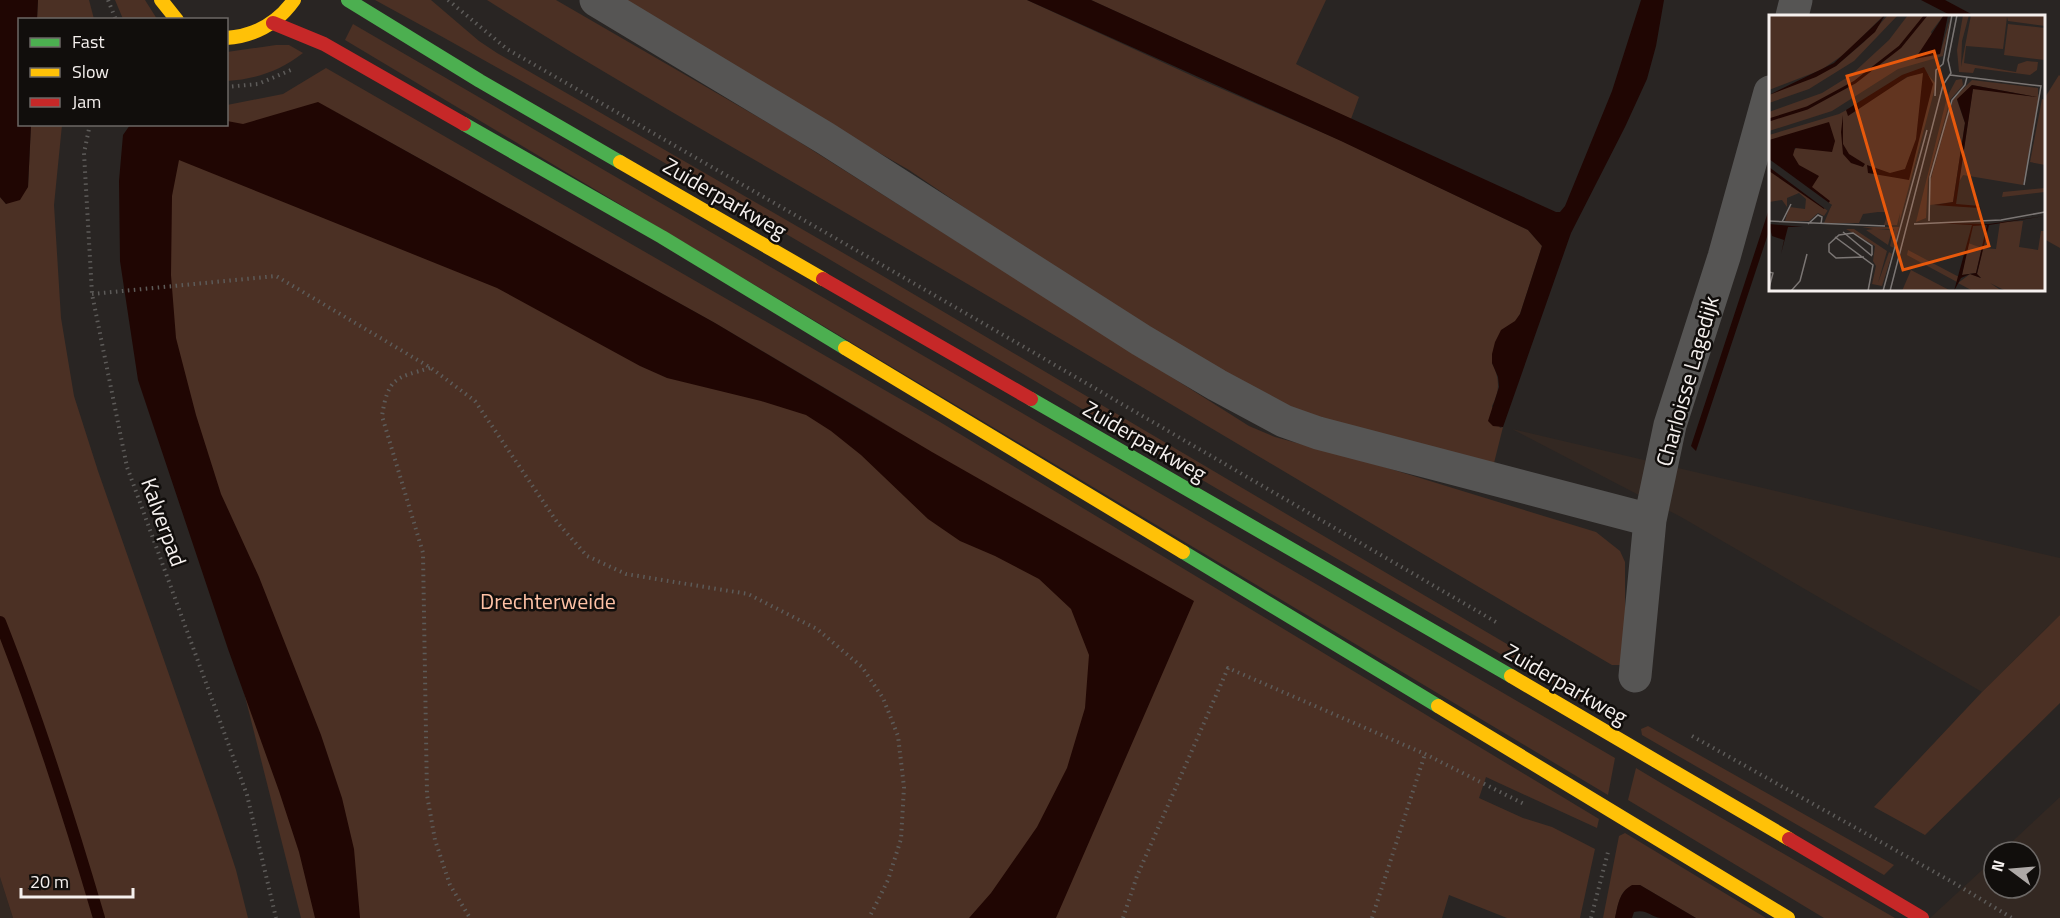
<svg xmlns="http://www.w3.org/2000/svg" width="2060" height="918" viewBox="0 0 2060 918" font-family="'Titillium Web',sans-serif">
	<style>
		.built { fill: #332822 }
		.green { fill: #4b3024; fill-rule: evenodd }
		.water { fill: #200603 }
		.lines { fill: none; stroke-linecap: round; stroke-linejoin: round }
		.stream { stroke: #200603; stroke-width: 12 }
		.path { stroke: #5d5b59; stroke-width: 4; stroke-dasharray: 1.5 4.5; stroke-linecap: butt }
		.street { stroke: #565554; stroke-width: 33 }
		.fast { stroke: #4caf50; stroke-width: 14 }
		.slow { stroke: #ffc107; stroke-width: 14 }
		.jam { stroke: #c62828; stroke-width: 14 }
		.labels { text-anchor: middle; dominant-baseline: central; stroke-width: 5; stroke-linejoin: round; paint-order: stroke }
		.street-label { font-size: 22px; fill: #f5f0ee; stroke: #110e0c }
		.park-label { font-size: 22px; fill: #fec1a5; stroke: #110e0c }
		.inset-river { fill: none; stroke: #200603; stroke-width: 3 }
		.inset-road { fill: none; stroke: #7b7674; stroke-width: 1.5 }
		.view { fill: #e8590c; fill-opacity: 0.15; stroke: #e8590c; stroke-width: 3 }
		.inset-edge { fill: none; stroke: #f5f0ee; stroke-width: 3 }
	</style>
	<rect width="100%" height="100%" fill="#292523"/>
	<!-- built -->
	<path class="built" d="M1512,429L2060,558V615L1982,692L1681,517Z
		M2060,797V918H1930L1994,859V888H2030V852H2001Z
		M0,877L1,880L13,918H0Z"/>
	<!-- green -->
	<path class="green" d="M38,0H89L94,19L37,20Z
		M115,0H145L157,19H123Z
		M375,0H431L479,41L497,53L871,269L1617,709V722C1453,626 1288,531 1124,434C876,287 629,138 375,0Z
		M487,0H556L782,131L1249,426L1275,437L1381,466L1596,532L1620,551L1625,562V655L1622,665H1612C1372,525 1134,381 894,241C758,161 620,84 487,0Z
		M613,0H1027L1199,79L1342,141L1528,230L1542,246L1520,314L1492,363C1500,379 1500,391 1492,406L1500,428L1503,427L1494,463L1299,416L1146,331L909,170Z
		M1091,0H1326L1296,64L1359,97L1351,119Z
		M353,24L1615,758L1608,795L345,40Z
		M276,45H289L303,53C280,71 256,79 227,81V52Z
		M326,68L940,422L1599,819L1597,828L1486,777L1479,798L1523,818L1552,827L1595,849L1580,918H1507L1449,895L1442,918H301L152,328L144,151L233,123L227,121V105L283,94ZM318,102L715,323L894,429Z
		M2059,75L2060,76V248L2044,239V99Z
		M31,125H62L54,205L61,318L74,396L98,471L217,812L236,870L248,918H13L0,877V197L6,204L28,187Z
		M2060,615V703L1925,835L1874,807L1982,692Z
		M1648,726L1894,865L1884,875L1642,735L1641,729Z
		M1636,768L1661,783L1895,918H1824L1628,800Z
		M1625,833L1766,918H1696L1640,885C1620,885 1619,902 1615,918H1603L1619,836Z"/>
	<!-- water -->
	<path class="water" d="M0,0H38L37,19L20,20V124L31,125L28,187L20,200L6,204L0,197Z
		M1027,0H1091L1556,212H1560L1565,206L1612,91L1641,0H1664L1656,46L1647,79L1625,127L1571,233L1503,427L1493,426L1488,421L1499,387L1498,377L1492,363V354L1495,342L1501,330L1515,321L1520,314L1542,246L1528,230L1341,141Z
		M1921,0H1945L1975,16H1952Z
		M318,102L715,323L932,452L1194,601L1056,918H969L991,893L1037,827L1067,768L1085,708L1089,655L1071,609L1039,579L995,556L960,541L928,519L861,455L831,431L806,415L761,401L667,378L640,366L497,288L179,160L172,196L171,275L176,338L196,415L221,494L259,577L321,735L342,798L354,849L360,918H315L299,852L279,791L228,649L138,380L120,261L119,181L123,135L130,125L226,124L227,121L243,124Z
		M1770,206V228L1696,451L1691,446Z
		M1632,885H1640L1696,918C1684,918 1672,918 1661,918C1650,917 1648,909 1634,912L1632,918H1615C1618,905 1619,892 1632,885Z"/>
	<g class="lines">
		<!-- stream -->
		<path class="stream" d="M0,622C38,718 70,819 99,918"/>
		<!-- path -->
		<path class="path" d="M108,0L116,20
			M448,0L507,49L1012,340L1496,622
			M226,87L258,84L291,70
			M90,124L84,153L92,294L127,467L247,795L276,918
			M92,294L276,276L431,368L475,401L557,522L587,556L626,574L748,594L817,629L862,667L883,698L898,736L904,787L901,839L888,880L869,918
			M430,368C395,378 388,378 382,416L423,553L427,795L435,840L450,885L470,918
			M1692,736L1954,883L2012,918
			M1123,918L1137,876L1228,668L1425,754L1526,805
			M1372,918L1425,754
			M1591,918L1608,852"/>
		<!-- street -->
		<path class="street" d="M596,0L825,138L1141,340L1217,385L1284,421L1318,433L1650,520
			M1792,16L1796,0
			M1635,676L1650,520L1670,425L1724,257L1770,92"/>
		<!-- fast -->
		<path class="fast" d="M348,0L480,81L620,162
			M464,124L662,237L845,348
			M1031,399L1511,676
			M1183,552L1438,706"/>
		<!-- slow -->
		<path class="slow" d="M161,0L177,20
			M226,38C255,36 277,24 294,0
			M620,162L823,279
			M845,348L1183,552
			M1511,676L1789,839
			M1438,706L1788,918"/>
		<!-- jam -->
		<path class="jam" d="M273,23L324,44L464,124
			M823,279L1031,399
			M1789,839L1922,918"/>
	</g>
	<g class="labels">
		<!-- street labels -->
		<g class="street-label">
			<text transform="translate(725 198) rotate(30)">Zuiderparkweg</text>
			<text transform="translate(1687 381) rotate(-74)">Charloisse Lagedijk</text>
			<text transform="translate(1145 441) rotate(30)">Zuiderparkweg</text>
			<text transform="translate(164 522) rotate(70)">Kalverpad</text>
			<text transform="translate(1566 684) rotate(30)">Zuiderparkweg</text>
		</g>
		<!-- park labels -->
		<g class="park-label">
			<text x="548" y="601">Drechterweide</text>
		</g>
	</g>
	<!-- overview -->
	<g transform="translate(1769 15)">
		<rect width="276" height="276" fill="#292523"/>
		<path d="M0,0H115L77,38L52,55L0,75ZM119,0H129L85,46L40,74L0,88V80L67,51L95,27ZM139,0H175L162,17L171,39L182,0L174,41L129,54L63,96L0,116V97L53,78L82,60L120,25ZM194,0H200L193,26L192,52L202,0H276V11L239,6L238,2L234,34L197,31L195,48L247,57L249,49L258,46L269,47L268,55L261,60L206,53L204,58L190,57L188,35ZM239,9L276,13V45L235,40ZM154,54L167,69L130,209L131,198L128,210H115L119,197H109L94,199L90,208H55L63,189L55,201L49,198L40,206H16L20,192L36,194L37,184L30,178L18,183V192L13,185L0,187V139L25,135L56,109L8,125H0V120L70,99ZM193,64L194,70L181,85L159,164L157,203L147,207L178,82L187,65ZM203,65L269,73V87L254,170L194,160L190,167L204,73L268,82L203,70L188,85L196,108L184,187L161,190V167L184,84ZM273,84L276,85V150L261,147ZM276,173V177L233,182L234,177ZM254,206L250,232L269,235L272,216H276V276H237L221,268L233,276H204L189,268L201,259L212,263L208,259L214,233L227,234L231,207ZM93,212H130L125,233L121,231L125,214H109L123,215L119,230L97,215L104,214ZM77,214H85L118,236L109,268L120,237L123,239L113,271L103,269L107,251L104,246L106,231ZM199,228L213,233L207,258L193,260ZM139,235L190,262L188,267L138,240ZM142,255L182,276H133Z" fill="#4b3024"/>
		<path d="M116,0L106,17L67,51L47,62L0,80L65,48ZM175,0H179L171,39L146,44ZM155,52L164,69L140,165L99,158L98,150L121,158L136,154L147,124L154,58L138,62L79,101L77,95L133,60ZM203,70L268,82L204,74L187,189L211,191L212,202L210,193L165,190L184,187L196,108L188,84ZM74,100V129L80,139L96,149L94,152L82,148L74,139L72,117ZM60,107L66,126L63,137L26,133L24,140L30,150L50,161L43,172L61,186L55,194L0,156V125ZM276,201L220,210L208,259L212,263L201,259L192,263L185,276L203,210L168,208L220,209ZM218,210L207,258L193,260L204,211ZM0,209L34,212H19L12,239L15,225L3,221Z" fill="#200603" fill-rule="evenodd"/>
		<path d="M0,144L63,190L59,196L0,152Z" fill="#292523"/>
		<path class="inset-river" d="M0,105L38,93L86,67L131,32L157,0"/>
		<path class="inset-road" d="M174,49L183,0M181,60L272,71L255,170M166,81L167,55L174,49M0,206L116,211M160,206L161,162L183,85L196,70L198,62M13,207L22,189M39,209L49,200L53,202L52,209M145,209L232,205L276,197M74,217L103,241M66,222L104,250L99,276M95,242L67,243L60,237V229L70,220L84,218L103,231V240M0,257L4,258L0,273M22,276L31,266L38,239M114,276L158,115M121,276L174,70L182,58L179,45L188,0"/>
		<path class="view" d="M165,36L220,231L134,255L78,61Z"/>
		<rect width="276" height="276" class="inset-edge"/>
	</g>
	<!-- legend -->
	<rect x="18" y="18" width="210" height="108" fill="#110e0c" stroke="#6c6866" stroke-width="1.5"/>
	<rect x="30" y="38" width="30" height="9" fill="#4caf50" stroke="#6c6866" stroke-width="1.5"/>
	<text x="72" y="48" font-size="18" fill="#f5f0ee">Fast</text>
	<rect x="30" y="68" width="30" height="9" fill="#ffc107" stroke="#6c6866" stroke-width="1.5"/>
	<text x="72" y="78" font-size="18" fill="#f5f0ee">Slow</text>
	<rect x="30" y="98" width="30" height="9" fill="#c62828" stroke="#6c6866" stroke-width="1.5"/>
	<text x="72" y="108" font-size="18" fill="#f5f0ee">Jam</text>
	<!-- north arrow -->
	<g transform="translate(2012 870) rotate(286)"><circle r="28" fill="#110e0c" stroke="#6c6866" stroke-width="1.5"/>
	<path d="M0-4.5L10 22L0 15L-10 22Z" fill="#aea9a7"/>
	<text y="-9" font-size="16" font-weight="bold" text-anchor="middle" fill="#f5f0ee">N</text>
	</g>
	<!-- scale -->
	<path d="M21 888v9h112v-9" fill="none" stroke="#f5f0ee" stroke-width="3"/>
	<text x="30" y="888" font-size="18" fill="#f5f0ee" stroke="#110e0c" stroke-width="4.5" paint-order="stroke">20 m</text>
</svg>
